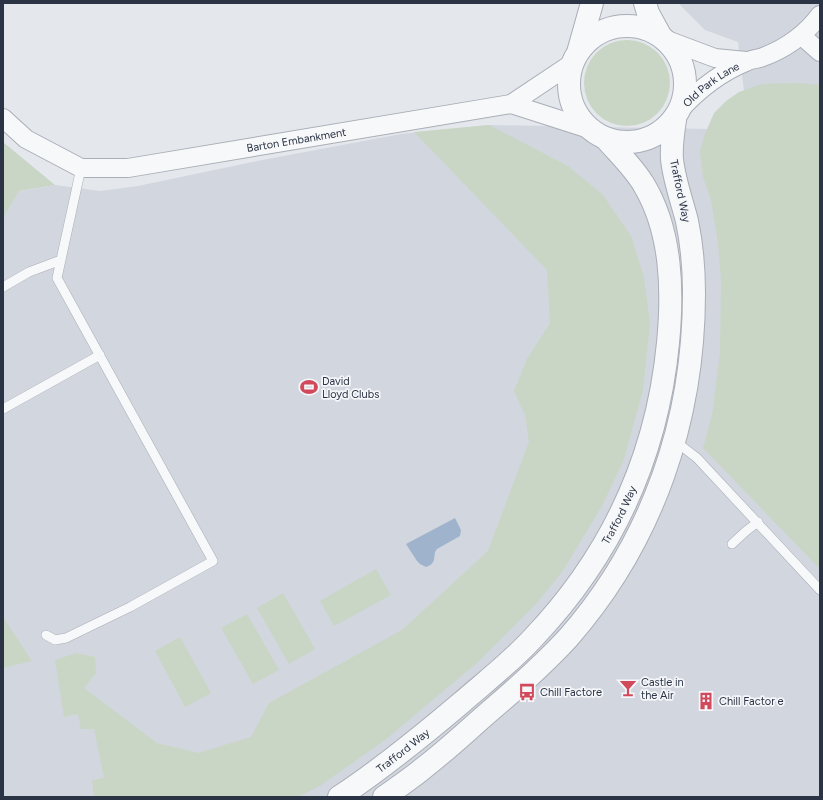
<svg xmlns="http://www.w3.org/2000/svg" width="823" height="800" viewBox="0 0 823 800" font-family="Figtree,sans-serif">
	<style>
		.built { fill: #d2d6de }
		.green { fill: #c9d6c5 }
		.water { fill: #9fb4cc }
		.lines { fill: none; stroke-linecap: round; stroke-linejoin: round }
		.service-casing { stroke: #a9aeb7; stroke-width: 10 }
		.minor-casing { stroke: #a9aeb7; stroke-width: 20 }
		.tertiary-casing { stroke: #a9aeb7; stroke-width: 24 }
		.service { stroke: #f7f8fa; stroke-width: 9 }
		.minor { stroke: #f7f8fa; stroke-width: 18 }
		.tertiary { stroke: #f7f8fa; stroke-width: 22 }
		.labels { text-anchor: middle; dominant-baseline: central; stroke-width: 3.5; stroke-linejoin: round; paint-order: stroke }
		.street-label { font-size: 11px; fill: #2b3445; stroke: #f4f6f9 }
		.poi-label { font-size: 11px; fill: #2b3445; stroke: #f4f6f9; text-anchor: start }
	</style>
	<rect width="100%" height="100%" fill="#e4e7ec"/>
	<!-- built -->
	<path class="built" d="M679,3H820V797H3V194L55,185L100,191L138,186L257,161L401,134L489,125L707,129L714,116L744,91L738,42L705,30L682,7Z"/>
	<!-- green -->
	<path class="green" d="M584 83a43 43 0 1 1 86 0a43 43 0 1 1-86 0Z
		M799,83L820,85V569L703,448L712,415L720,353L721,281L718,242L711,200L703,177L700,151L705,134L714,113L726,101L739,92L762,84Z
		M489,125L568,166L603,195L631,236L644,277L650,324L643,390L624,459L602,506L562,572L537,603L478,662L385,740L321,785L298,797H94L92,780L104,778L94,729H81L78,714L64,717L55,660L76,653L95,657L96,673L84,688L157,743L198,753L251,737L269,703L402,630L488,551L529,442L525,415L514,391L527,359L550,323L547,270L414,132Z
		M3,142L55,185L19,191L3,218Z
		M376,569L391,595L334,626L320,601Z
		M283,593L315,649L289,664L257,608Z
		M247,614L279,670L253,684L221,628Z
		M3,617L32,661L3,668Z
		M180,637L211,693L185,707L155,651Z"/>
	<!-- water -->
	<path class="water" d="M455,518L461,530L460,536L437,549L435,552C434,559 435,564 426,567L420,564L417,561L406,544Z"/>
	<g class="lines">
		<!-- service casing -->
		<g class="service-casing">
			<path id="service" d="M3,287L29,272L61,260
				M3,409L100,355
				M675,441L697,458L820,590
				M732,544L746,531L758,522
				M46,635L55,640L66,638L130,607L213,561L57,278L81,168"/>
		</g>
		<!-- minor casing -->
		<g class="minor-casing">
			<g id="minor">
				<path d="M802,36L820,52"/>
				<path d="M667,40L715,58L746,61"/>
				<path d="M511,104L589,129"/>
				<path id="s1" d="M679,111C698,90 719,73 746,62C751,59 758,59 763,57C787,48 805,35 820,15"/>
				<path id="s2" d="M3,118L26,139L81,168H128L511,104L571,64"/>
			</g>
		</g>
		<!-- tertiary casing -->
		<g class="tertiary-casing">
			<g id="tertiary">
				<path d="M645,3L648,13L660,35"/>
				<circle cx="627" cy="84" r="58"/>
				<path d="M579,49L592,3"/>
				<path id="s3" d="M339,797C382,769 422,736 461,703C485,682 511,662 533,638C612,555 657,457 668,343C673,291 672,232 644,185C634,168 619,154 606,139"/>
				<path d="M384,797C398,787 413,777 426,766C448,749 468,730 490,711C517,688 544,664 568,638C653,541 694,420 694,293C694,269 692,245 687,221C682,201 674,180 672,159C671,146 673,133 675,120L674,119"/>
			</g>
		</g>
		<!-- service -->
		<use href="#service" class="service"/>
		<!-- minor -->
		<use href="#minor" class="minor"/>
		<!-- tertiary -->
		<use href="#tertiary" class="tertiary"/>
	</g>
	<!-- icons -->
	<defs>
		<g id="stadium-bare" transform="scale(1.38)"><path d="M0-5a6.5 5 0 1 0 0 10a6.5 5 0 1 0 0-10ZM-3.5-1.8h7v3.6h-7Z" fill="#d1495b" stroke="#f4f6f9" stroke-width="2.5" paint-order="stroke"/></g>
		<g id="bar-bare" transform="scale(1.38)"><path d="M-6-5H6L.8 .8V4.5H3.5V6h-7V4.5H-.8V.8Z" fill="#d1495b" stroke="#f4f6f9" stroke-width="2.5" paint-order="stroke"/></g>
		<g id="bus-bare" transform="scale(1.38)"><path d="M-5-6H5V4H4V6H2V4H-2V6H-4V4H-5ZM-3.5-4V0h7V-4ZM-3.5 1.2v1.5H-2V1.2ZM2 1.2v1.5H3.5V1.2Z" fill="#d1495b" stroke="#f4f6f9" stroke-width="2.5" paint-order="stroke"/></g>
		<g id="building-bare" transform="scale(1.38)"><path d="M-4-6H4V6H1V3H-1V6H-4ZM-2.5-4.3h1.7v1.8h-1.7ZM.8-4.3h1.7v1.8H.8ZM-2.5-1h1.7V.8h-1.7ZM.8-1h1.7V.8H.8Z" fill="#d1495b" stroke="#f4f6f9" stroke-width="2.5" paint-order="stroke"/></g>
	</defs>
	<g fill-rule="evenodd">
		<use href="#stadium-bare" x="309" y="387"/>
		<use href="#bar-bare" x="628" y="688"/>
		<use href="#bus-bare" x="527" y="692"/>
		<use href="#building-bare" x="706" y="701"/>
	</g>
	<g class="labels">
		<!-- street labels -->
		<g class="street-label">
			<text stroke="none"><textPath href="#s1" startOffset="42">Old Park Lane</textPath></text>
			<text stroke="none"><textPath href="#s2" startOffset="311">Barton Embankment</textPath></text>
			<text transform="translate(680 191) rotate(78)">Trafford Way</text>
			<text stroke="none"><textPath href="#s3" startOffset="402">Trafford Way</textPath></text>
			<text stroke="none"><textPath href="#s3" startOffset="79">Trafford Way</textPath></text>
		</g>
		<!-- poi labels -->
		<g class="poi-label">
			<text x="322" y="381">David<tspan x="322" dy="13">Lloyd Clubs</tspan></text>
			<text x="641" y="682">Castle in<tspan x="641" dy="13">the Air</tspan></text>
			<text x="540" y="692">Chill Factore</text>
			<text x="719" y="701">Chill Factor e</text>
		</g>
	</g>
	<!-- border -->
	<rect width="823" height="800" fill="none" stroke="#2b3445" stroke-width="8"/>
</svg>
